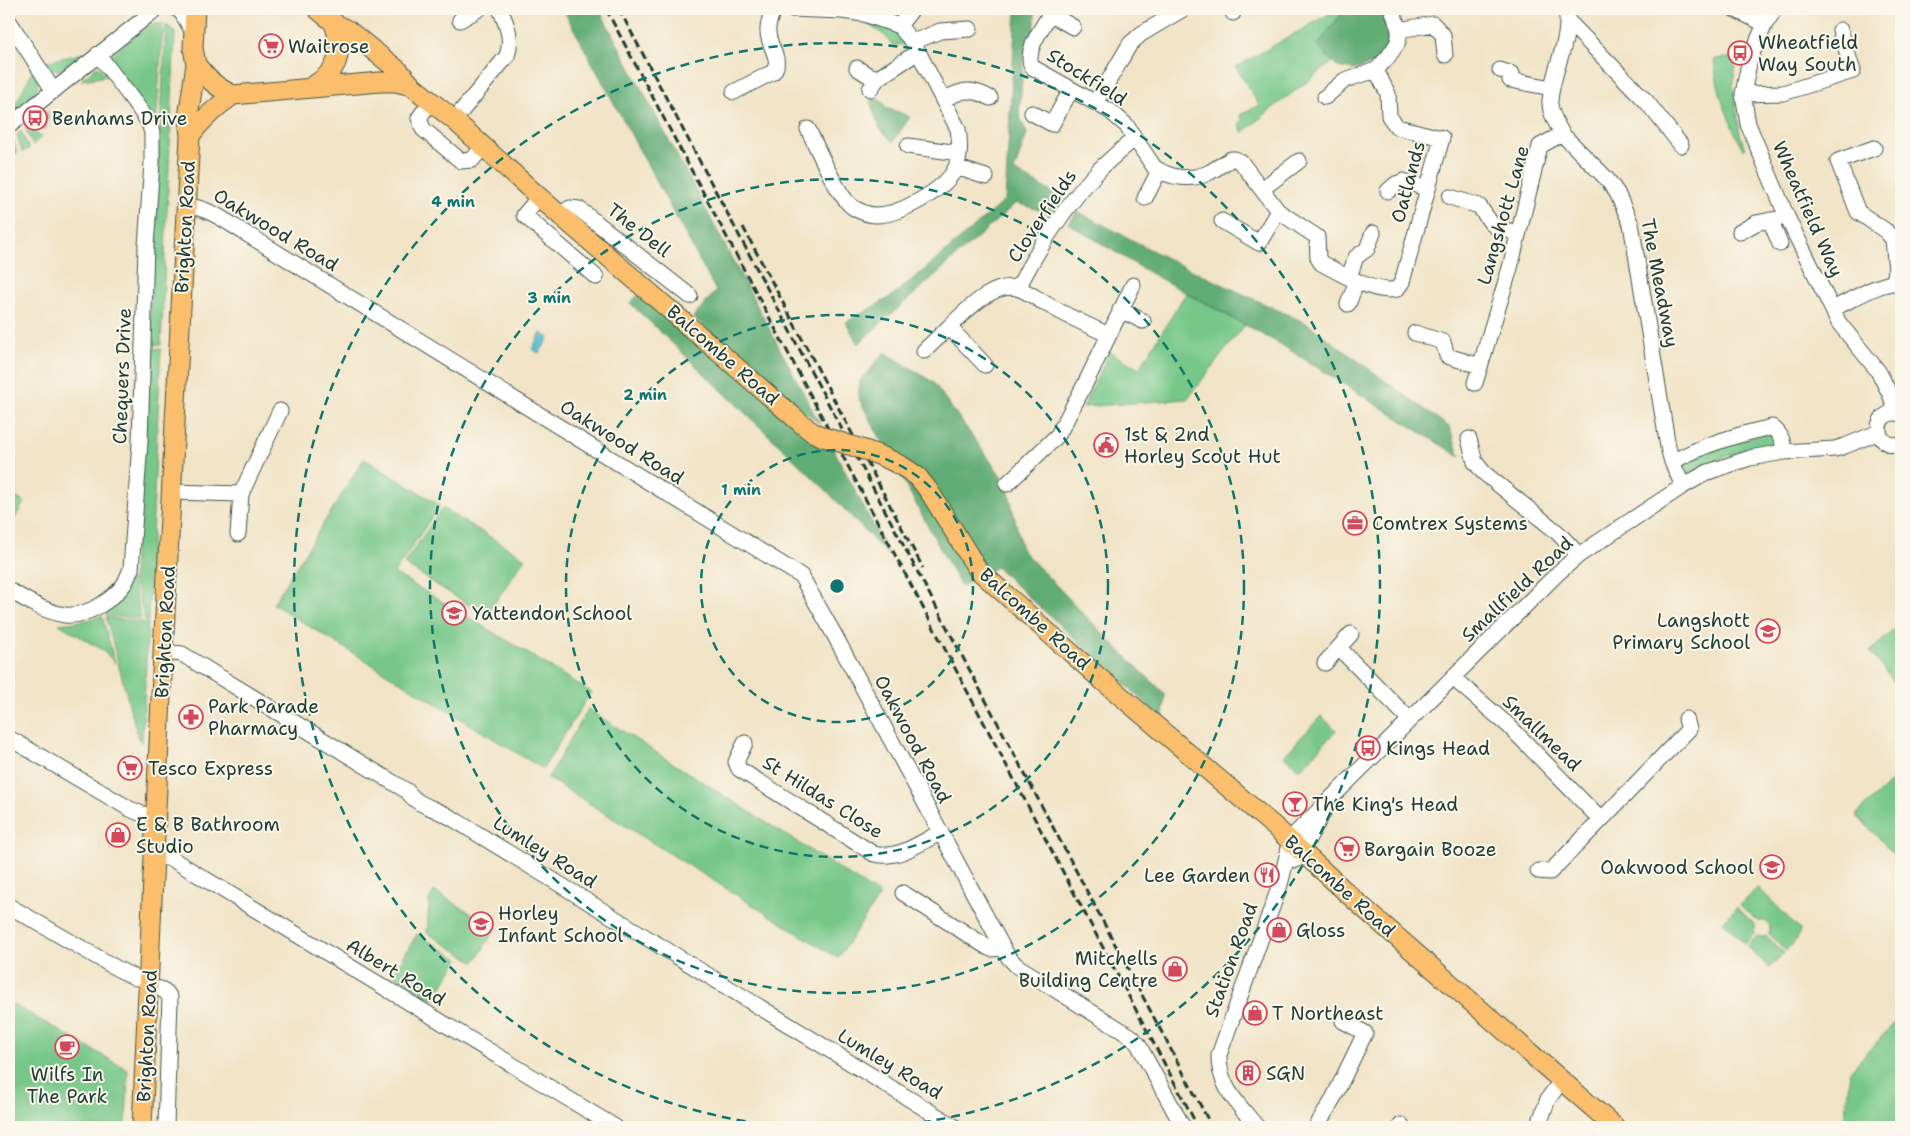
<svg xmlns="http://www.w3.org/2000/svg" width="1910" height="1136" viewBox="0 0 1910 1136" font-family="'Shantell Sans',sans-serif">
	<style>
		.green { fill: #77c789; stroke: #4b825e }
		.forest { fill: #61ac75; stroke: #407454 }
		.water { fill: #5ac2d7; stroke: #3c8086 }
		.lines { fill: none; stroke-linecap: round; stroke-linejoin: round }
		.minor-casing { stroke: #3e564a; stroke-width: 17 }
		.major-casing { stroke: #3e564a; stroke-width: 21 }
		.minor { stroke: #fff; stroke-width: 15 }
		.major { stroke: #fabe6d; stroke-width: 19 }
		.rail { stroke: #1f3d34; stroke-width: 3; stroke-dasharray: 8 4; stroke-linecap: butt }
		.major-bridge-casing { stroke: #3e564a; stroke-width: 21; stroke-linecap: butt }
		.major-bridge { stroke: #fabe6d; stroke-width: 19 }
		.ring { fill: none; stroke: #0f766e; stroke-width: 2.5; stroke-dasharray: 9 6 }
		.labels { text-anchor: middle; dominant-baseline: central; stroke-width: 4; stroke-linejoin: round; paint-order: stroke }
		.poi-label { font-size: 19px; fill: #1f3d34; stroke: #fbf7ec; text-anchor: start }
		.street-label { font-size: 19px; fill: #1f3d34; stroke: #fbf7ec }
		.centre { fill: #0f766e; stroke: #fbf7ec; stroke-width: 2.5 }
		.ring-label { font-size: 15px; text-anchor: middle; font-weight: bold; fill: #0f766e; stroke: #fbf7ec; stroke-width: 4; stroke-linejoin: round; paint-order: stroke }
	</style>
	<rect width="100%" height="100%" fill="#fbf7ec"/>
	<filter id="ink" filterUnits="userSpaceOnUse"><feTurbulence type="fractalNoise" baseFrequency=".02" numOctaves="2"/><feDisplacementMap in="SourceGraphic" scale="10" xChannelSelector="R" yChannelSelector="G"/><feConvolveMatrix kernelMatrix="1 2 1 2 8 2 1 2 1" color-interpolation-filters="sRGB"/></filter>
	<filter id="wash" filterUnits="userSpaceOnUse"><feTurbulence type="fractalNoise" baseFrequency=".0096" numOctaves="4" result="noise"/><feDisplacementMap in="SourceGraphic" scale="20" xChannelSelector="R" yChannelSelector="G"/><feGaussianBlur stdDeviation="1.12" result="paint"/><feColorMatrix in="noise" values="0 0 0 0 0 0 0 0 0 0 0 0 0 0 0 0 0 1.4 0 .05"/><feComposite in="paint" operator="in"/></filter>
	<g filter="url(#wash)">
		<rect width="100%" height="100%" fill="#f1e3c6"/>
		<!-- green -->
		<path class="green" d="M1338,9H1345L1317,46L1333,62L1275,106L1243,133L1239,124L1243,121L1240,115L1259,105L1236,67Z
			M860,19L896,32L906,43L894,46L884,35Z
			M154,24H163L156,124L110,59L111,55L144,29Z
			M166,25L175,31L161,345L148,344Z
			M84,53C71,65 62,80 45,62Z
			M1737,57L1733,85L1740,133L1745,149L1743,150C1729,121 1716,91 1714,59Z
			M96,67H99L108,76L81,80Z
			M32,72C50,88 22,106 10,115Z
			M47,110L48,120L45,130L34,122Z
			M28,126L41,137L33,145L25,128Z
			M21,131L29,149L22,152L17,134Z
			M13,138L17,153L9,156V141Z
			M1186,293L1245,325L1187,399L1083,407L1110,352L1139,369Z
			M148,348L161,349L148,621L145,620L133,574Z
			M1770,431L1776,442L1774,445L1726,456L1687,474L1682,464L1702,453Z
			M364,459L440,505L394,573L498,635L591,692L543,769L273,604Z
			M10,494L24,502L13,522L9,519Z
			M442,508L525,558L486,616L404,564Z
			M132,578L141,619L106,615L104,611Z
			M102,616L115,663L102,650L59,624L83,621Z
			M106,617L148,623L142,743L138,738Z
			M1901,623V690L1870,652Z
			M588,709L880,895L838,958L548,778Z
			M1321,716L1336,730L1300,770L1284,756Z
			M1901,772V861L1856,815Z
			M1758,887L1800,930L1797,939L1786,951L1769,934L1770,926L1766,921H1757L1740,905Z
			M434,891L496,928L475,962L427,933L429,900Z
			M1737,907L1754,924V934L1745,944L1723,922Z
			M417,934L459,959L433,1000L393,975Z
			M1757,936L1762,937L1767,936L1784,953L1769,968L1747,946Z
			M9,1002L128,1070L126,1127H9Z
			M1901,1016V1127H1844L1850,1071Z"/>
		<!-- forest -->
		<path class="forest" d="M563,9H599L820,424L765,380L693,317L716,291Z
			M1016,9H1035V24L1024,57L1019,114L1027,134L1014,171L1062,198L1052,214L1016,203L858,344L846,322L889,298L935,261L1005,200Z
			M1345,9H1384L1388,17L1393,41L1373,64L1353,70L1338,67L1317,46Z
			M874,96L884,103L885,108L899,112L910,117L893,142L880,129L870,102Z
			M1077,211L1176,263L1306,323L1449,427L1460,457L1280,344L1150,273L1069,224Z
			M642,291L834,450L889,556L826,490L630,303Z
			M885,352L933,382L1007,484L1022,550L1110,641L1165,694L1163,719L996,567L961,587L858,397L860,381Z"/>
		<!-- water -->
		<path class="water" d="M541,333L549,338L539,353L532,349Z"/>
	</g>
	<g filter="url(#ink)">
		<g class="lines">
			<!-- minor casing -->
			<g class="minor-casing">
				<path id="minor" d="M177,9L182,13L193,32
					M790,9L842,11L864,14L899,26L913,42L958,129C960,141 961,155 956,167C947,189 900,215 876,215C869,215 861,212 854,208C839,200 817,147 808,129
					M1231,9L1233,13
					M1734,9L1765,24
					M1775,9L1765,24L1750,58L1743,94L1748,124L1787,217L1839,323L1878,371L1890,394L1896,412
					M460,20L479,9
					M9,21L53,90
					M1568,21L1646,101L1681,145
					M899,26L912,9
					M1073,27L1050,14C1042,29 1024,51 1032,67L1110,111L1126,125L1154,167C1170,179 1193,181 1210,172C1217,168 1224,163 1231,159H1235L1241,162L1278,211L1317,237L1318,258L1321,263C1340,273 1376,295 1397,289L1402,282L1442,138L1397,127L1389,116L1388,94L1376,70
					M1399,30L1433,24L1443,35L1445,55
					M913,42L940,31L970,29
					M857,68L868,75L878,78
					M1500,70L1512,74L1510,80L1552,88
					M870,89L878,78L918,52
					M734,92L773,72C783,60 768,46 768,32C767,25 771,16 773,9
					M1743,94L1783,93L1853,71L1840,30
					M1325,97L1345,80L1376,70L1388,57L1397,44L1399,37V30L1392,9
					M944,99C963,90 970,87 990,98
					M431,101L419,118L423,129L461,161L472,160L484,146
					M1096,102L1130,44L1141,34L1183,9
					M1032,113L1052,124L1071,90
					M454,120L507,56C513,39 507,25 500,9
					M9,126L156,9
					M1562,134L1607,179L1617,193L1631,224L1668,447L1672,462L1683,486
					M908,146L959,153
					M1874,148L1838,161L1858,212L1886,231L1893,240L1896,270L1894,282
					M956,167L986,177
					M1262,189L1299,161
					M1388,191L1396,184L1404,181L1428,189
					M539,197L524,215L596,277
					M1450,197L1479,206L1491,223L1497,228L1518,233
					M1145,198L1159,171
					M185,206C208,206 231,225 250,236L801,576L835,636L1003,948
					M561,214L570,208L579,209L690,296
					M1770,220L1780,244
					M1222,221L1259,243L1278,211
					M1740,232L1756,223L1787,217
					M1349,277L1356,257L1367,249L1373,233
					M1018,288C1039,246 1067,204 1099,170C1110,159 1122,149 1134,139
					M1348,304L1357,281
					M1832,309C1851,301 1881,280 1901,283
					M1120,310L1143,321
					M1415,333L1443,342L1447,356L1480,366
					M1109,335L1133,285
					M924,351L949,327
					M985,365L949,327C965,312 995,279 1020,289C1030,293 1040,301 1050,306C1069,317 1089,326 1109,335L1085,384L1058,435L1007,484
					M1475,383L1510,268L1540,146L1562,134C1557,124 1549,112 1550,101C1552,69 1572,41 1566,9
					M1901,414C1872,406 1871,451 1901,444
					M1469,439L1475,462L1484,473L1557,532L1579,555
					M1672,462C1705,444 1736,435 1772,427C1781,434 1783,440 1784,452
					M172,492L241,494
					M238,534L241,494L280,411
					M9,590C26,600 45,612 65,615C87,617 113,600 125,583C127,579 129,573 131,569L140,442L146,246L152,163V133L149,123L138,107L98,54
					M1339,648L1410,720
					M163,652L182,654L407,791C418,805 426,805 440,812C450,816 459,823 468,828L955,1127
					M1325,663L1351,634
					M1453,678L1509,726L1601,820L1689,729L1686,719
					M9,738L130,809L142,814L157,816
					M745,743L736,762L739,769L874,854C898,860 920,843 941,832
					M155,856L172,859L615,1127
					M1296,860L1323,813
					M1538,871L1550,872L1601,820
					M903,893L987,947L991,949L1003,948L1009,958L1017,966L1132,1037L1138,1044L1183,1127
					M9,906L116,968L136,978L149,979
					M149,988C159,988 165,988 170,998L166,1127
					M1257,1127C1239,1105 1218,1086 1219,1055L1280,885L1289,848V840L1559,572L1579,555L1624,525L1683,486L1708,472L1750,458L1784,452L1835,449L1845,446L1879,432
					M1316,1127L1331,1103L1365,1033L1343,1021
					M1400,1127L1401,1125
					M1538,1127L1548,1099L1561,1081"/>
			</g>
			<!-- major casing -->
			<g class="major-casing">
				<path id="major" d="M317,9L334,23L349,31L399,71L412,86L454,120L539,197L802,424L812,432L824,437
					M196,64C207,79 216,87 233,95L380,82H396L412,86
					M311,87C339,71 344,54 334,23
					M190,136C202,119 216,107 233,95
					M918,477L929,491L978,570L1096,675L1275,827L1359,904L1615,1127
					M142,1127L163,652L190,136L188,117L196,64L193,48L195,9"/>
			</g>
			<!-- minor -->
			<use href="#minor" class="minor"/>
			<!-- major -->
			<use href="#major" class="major"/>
			<!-- rail -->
			<path class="rail" d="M606,9L1198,1127
				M619,9L1212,1127
				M743,227L923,568"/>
			<!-- major-bridge casing -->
			<g class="major-bridge-casing">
				<path id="major-bridge" d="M824,437C857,448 890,455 918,477"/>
			</g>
			<!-- major-bridge -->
			<use href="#major-bridge" class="major-bridge"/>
		</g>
	</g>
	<!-- distance rings -->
	<g class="ring">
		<circle cx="837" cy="586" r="136"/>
		<circle cx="837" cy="586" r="271"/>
		<circle cx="837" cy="586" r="407"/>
		<path d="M790 1127A543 543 0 1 1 884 1127"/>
	</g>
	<!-- icons -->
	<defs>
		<g id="supermarket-ring" transform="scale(1.25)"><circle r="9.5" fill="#fbf7ec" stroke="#d1495b" stroke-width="1.5"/><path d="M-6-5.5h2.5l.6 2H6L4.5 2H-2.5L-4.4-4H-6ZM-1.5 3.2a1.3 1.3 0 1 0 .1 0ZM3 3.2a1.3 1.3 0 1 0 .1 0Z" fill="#d1495b"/></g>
		<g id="bus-ring" transform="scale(1.25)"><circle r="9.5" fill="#fbf7ec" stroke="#d1495b" stroke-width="1.5"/><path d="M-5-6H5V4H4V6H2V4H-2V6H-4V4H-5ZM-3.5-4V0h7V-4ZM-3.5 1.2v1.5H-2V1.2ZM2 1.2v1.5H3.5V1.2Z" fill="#d1495b"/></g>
		<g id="civic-ring" transform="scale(1.25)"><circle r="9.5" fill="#fbf7ec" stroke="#d1495b" stroke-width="1.5"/><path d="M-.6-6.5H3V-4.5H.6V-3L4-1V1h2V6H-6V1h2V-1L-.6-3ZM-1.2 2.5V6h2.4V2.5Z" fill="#d1495b"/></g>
		<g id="office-ring" transform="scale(1.25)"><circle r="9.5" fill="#fbf7ec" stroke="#d1495b" stroke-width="1.5"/><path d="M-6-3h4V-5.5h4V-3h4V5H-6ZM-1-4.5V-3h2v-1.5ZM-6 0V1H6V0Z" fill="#d1495b"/></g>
		<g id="school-ring" transform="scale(1.25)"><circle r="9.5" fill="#fbf7ec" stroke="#d1495b" stroke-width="1.5"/><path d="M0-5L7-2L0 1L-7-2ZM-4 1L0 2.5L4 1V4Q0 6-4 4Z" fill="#d1495b"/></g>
		<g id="pharmacy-ring" transform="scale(1.25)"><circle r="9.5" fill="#fbf7ec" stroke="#d1495b" stroke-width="1.5"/><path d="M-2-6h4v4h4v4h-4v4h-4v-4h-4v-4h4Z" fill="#d1495b"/></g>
		<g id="bar-ring" transform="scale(1.25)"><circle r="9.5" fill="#fbf7ec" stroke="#d1495b" stroke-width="1.5"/><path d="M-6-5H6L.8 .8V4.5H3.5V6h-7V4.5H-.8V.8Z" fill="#d1495b"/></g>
		<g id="shop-ring" transform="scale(1.25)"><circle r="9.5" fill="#fbf7ec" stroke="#d1495b" stroke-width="1.5"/><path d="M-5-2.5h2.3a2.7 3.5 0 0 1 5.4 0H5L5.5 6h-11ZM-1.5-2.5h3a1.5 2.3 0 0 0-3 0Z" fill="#d1495b"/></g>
		<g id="restaurant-ring" transform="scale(1.25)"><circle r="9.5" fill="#fbf7ec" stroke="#d1495b" stroke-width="1.5"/><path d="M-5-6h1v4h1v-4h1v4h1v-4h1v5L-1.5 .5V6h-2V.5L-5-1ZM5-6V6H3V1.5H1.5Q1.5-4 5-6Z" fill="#d1495b"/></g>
		<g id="cafe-ring" transform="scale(1.25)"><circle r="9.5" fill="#fbf7ec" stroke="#d1495b" stroke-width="1.5"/><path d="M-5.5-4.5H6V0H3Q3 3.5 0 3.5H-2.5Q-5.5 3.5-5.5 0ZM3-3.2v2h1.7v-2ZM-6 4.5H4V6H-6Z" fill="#d1495b"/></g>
		<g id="building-ring" transform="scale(1.25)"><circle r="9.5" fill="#fbf7ec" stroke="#d1495b" stroke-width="1.5"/><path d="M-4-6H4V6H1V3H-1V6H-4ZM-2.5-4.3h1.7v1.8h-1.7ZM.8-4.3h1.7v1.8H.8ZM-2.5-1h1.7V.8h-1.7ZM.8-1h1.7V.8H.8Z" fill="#d1495b"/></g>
	</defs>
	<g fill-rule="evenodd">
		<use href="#supermarket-ring" x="271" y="46"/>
		<use href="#bus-ring" x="1740" y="53"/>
		<use href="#bus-ring" x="35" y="118"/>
		<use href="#civic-ring" x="1106" y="445"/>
		<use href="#office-ring" x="1355" y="523"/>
		<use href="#school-ring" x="454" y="613"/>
		<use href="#school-ring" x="1768" y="631"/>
		<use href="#pharmacy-ring" x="191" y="717"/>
		<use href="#bus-ring" x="1368" y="748"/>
		<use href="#supermarket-ring" x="130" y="768"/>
		<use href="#bar-ring" x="1295" y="804"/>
		<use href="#shop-ring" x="118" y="835"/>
		<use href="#supermarket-ring" x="1347" y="849"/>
		<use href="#school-ring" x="1772" y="867"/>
		<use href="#restaurant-ring" x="1267" y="875"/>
		<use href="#school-ring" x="481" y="924"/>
		<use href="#shop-ring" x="1279" y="930"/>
		<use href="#shop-ring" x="1175" y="969"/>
		<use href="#shop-ring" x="1255" y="1013"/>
		<use href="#cafe-ring" x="67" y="1047"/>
		<use href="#building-ring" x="1248" y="1073"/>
	</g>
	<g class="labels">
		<!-- poi labels -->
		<g class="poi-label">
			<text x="1758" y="42">Wheatfield<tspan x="1758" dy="22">Way South</tspan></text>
			<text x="288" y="46">Waitrose</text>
			<text x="52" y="118">Benhams Drive</text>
			<text x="1124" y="434">1st &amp; 2nd<tspan x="1124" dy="22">Horley Scout Hut</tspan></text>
			<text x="1372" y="523">Comtrex Systems</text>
			<text x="472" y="613">Yattendon School</text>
			<text x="1750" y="620" text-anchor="end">Langshott<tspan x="1750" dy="22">Primary School</tspan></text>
			<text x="208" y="706">Park Parade<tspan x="208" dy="22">Pharmacy</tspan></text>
			<text x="1386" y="748">Kings Head</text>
			<text x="148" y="768">Tesco Express</text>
			<text x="1312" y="804">The King's Head</text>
			<text x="136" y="824">E &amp; B Bathroom<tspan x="136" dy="22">Studio</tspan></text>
			<text x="1364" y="849">Bargain Booze</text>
			<text x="1754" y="867" text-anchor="end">Oakwood School</text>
			<text x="1250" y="875" text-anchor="end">Lee Garden</text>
			<text x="498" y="913">Horley<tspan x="498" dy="22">Infant School</tspan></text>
			<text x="1296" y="930">Gloss</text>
			<text x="1158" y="958" text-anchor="end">Mitchells<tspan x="1158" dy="22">Building Centre</tspan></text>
			<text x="1272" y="1013">T Northeast</text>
			<text x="1266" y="1073">SGN</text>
			<text x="67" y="1074" text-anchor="middle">Wilfs In<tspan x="67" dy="22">The Park</tspan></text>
		</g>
		<!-- street labels -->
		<g class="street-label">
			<text transform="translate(1087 77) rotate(32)">Stockfield</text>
			<text transform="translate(1408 182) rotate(-75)">Oatlands</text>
			<text transform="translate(1808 209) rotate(66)">Wheatfield Way</text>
			<text transform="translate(1503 215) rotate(-74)">Langshott Lane</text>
			<text transform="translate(1042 216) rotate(-56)">Cloverfields</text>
			<text transform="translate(185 227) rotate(-87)">Brighton Road</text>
			<text transform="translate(276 230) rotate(31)">Oakwood Road</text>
			<text transform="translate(639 230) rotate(38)">The Dell</text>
			<text transform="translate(1660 283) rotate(79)">The Meadway</text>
			<text transform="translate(723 355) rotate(41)">Balcombe Road</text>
			<text transform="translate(122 376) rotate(-88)">Chequers Drive</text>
			<text transform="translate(622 442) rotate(32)">Oakwood Road</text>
			<text transform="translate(1517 589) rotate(-43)">Smallfield Road</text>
			<text transform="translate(1035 619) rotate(42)">Balcombe Road</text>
			<text transform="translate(165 632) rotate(-87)">Brighton Road</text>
			<text transform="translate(1542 733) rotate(44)">Smallmead</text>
			<text transform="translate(913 739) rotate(62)">Oakwood Road</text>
			<text transform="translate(823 797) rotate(32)">St Hildas Close</text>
			<text transform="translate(545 852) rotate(32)">Lumley Road</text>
			<text transform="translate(1340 886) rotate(42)">Balcombe Road</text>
			<text transform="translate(1231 960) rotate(-70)">Station Road</text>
			<text transform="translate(396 972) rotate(31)">Albert Road</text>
			<text transform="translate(147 1036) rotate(-87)">Brighton Road</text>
			<text transform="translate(890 1064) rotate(31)">Lumley Road</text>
		</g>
	</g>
	<circle cx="837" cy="586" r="8" class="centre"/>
	<g class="ring-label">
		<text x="453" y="207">4 min</text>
		<text x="549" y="303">3 min</text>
		<text x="645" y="400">2 min</text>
		<text x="741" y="495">1 min</text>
	</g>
	<!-- margin -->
	<rect width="1910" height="1136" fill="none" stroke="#fbf7ec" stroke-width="30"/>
</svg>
